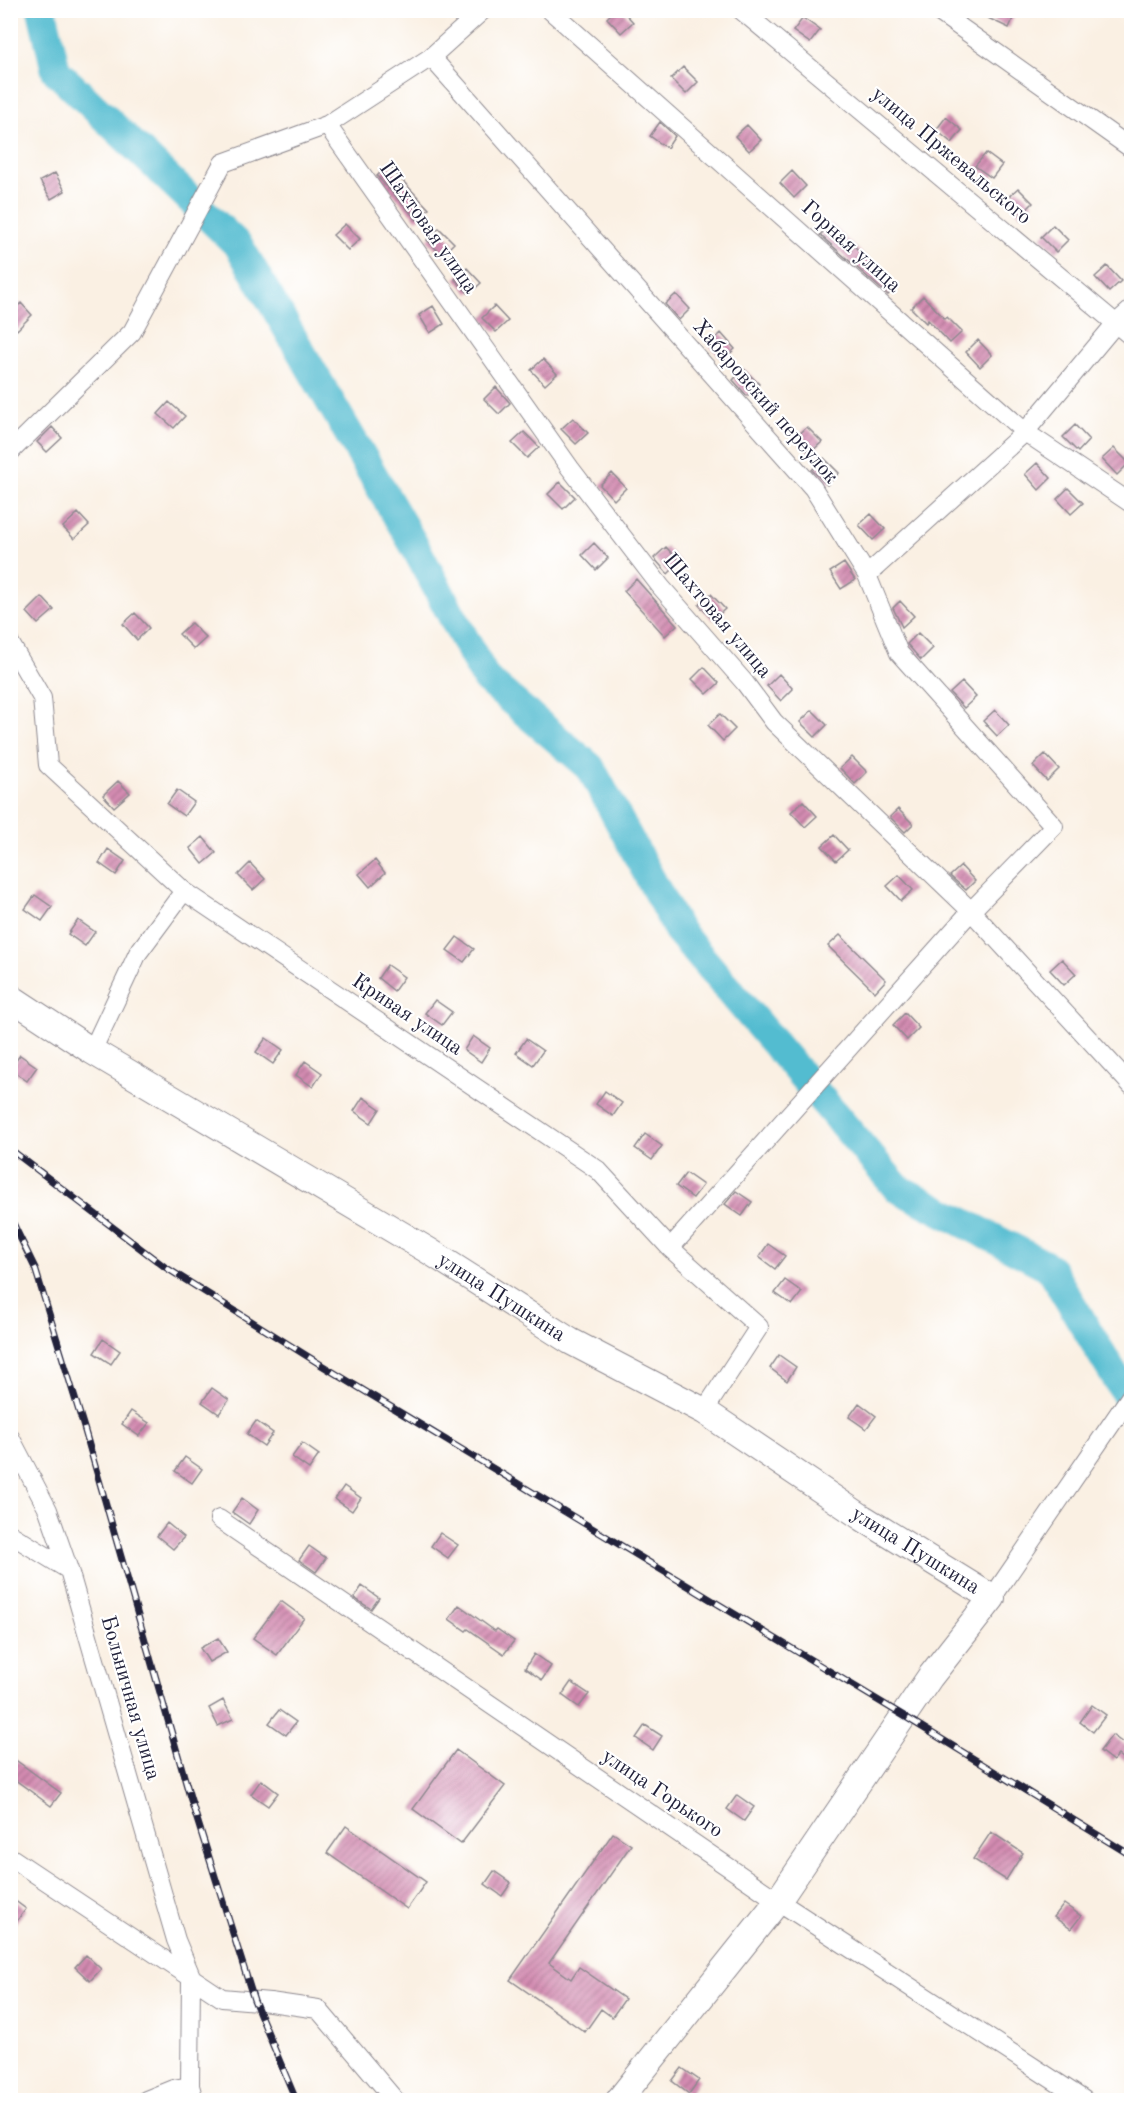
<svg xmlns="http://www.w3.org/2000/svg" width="1142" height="2111" viewBox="0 0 1142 2111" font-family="'Old Standard TT',serif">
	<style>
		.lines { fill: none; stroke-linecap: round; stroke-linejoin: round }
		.river { stroke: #53bcd0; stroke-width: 30 }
		.building { fill: url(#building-hatch) }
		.street-casing { stroke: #8e898f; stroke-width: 20 }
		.secondary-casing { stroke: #8e898f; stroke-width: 28 }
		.street { stroke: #fff; stroke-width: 18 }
		.secondary { stroke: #fff; stroke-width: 26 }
		.rail-casing { stroke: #22223b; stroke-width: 7 }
		.rail { stroke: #fff; stroke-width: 4.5; stroke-dasharray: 14; stroke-linecap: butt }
		.labels { text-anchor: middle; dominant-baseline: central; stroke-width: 4.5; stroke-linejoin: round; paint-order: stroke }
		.street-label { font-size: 21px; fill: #22223b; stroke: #fff }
	</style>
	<defs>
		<pattern id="building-hatch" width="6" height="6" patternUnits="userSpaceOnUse" patternTransform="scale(1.5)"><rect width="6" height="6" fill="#d38bb1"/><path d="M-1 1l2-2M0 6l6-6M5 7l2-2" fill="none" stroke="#ab7191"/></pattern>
	</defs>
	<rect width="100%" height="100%" fill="#fff"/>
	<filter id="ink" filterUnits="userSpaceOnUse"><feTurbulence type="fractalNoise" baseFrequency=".0167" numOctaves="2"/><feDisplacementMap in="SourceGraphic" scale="12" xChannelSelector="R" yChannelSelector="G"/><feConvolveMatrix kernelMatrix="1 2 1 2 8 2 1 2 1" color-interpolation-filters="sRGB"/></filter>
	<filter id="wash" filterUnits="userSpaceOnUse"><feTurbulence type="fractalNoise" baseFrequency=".008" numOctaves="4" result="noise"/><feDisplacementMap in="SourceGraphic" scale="24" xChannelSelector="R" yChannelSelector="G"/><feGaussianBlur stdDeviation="1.35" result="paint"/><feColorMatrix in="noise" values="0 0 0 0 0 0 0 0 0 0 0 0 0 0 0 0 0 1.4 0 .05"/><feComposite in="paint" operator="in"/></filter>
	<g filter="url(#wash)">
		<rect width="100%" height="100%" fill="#faf0e3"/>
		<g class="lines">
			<!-- river -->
			<path class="river" d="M42,10L56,71L239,246L414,545L486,679L590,767L678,930L897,1188L1049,1267L1132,1404"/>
		</g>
		<g id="blocks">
			<!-- building -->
			<path class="building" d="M615,10H622L633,22L621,33L607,18Z
				M971,10H1017L1009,28Z
				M803,18L820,30L810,43L793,31Z
				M683,67L698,82L686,94L671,79Z
				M946,117L962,130L952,143L936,130Z
				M660,122L675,136L667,148L650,136Z
				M747,125L761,140L749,151L735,136Z
				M986,153L1002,165L992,178L975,166Z
				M388,165L429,209L417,220L377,176Z
				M792,171L806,186L794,198L780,183Z
				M55,173L65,191L51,199L40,181Z
				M1018,188L1033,203L1021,215L1006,199Z
				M345,224L360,239L348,250L333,235Z
				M831,224L897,287L888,295L820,235Z
				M1053,225L1068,240L1056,252L1041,237Z
				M439,228L454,243L442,255L427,240Z
				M1107,266L1121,281L1109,292L1095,277Z
				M467,268L481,283L469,294L455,279Z
				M676,294L690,309L679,320L665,304Z
				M923,296L945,319L947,317L962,332L950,343L928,320L926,323L911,308Z
				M21,303L32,315L17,330L10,322V313Z
				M433,306L444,324L430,333L419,315Z
				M494,306L508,321L496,332L482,318Z
				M721,333L735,349L723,360L709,345Z
				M978,340L992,355L980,367L966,352Z
				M543,359L557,374L545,385L531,370Z
				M744,369L759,384L747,396L733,380Z
				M496,387L510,403L499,414L484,399Z
				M169,402L185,416L174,428L158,414Z
				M573,418L588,433L576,444L561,429Z
				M1075,425L1089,440L1078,452L1063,437Z
				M52,427L62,438L47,452L37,442Z
				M807,427L822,442L810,453L795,438Z
				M524,432L539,447L527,458L512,443Z
				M1114,448L1129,463L1117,475L1102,459Z
				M824,458L839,473L827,485L812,470Z
				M1037,463L1051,478L1039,490L1025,474Z
				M612,473L626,488L614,500L600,485Z
				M560,482L575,497L563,509L548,494Z
				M1068,488L1083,503L1071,514L1057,499Z
				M78,513L89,525L74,539L63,527Z
				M871,514L885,529L873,540L859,525Z
				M594,543L608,558L596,570L582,555Z
				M666,547L680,562L668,574L654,558Z
				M844,563L855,580L841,589L830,572Z
				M636,579L677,625L665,636L624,591Z
				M711,594L725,609L713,620L699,605Z
				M42,597L54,610L38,624L27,612Z
				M900,601L914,616L902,627L893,608Z
				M135,613L149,628L137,640L123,624Z
				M191,623L206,638L194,649L179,634Z
				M918,633L933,648L921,660L907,644Z
				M704,667L719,683L707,694L692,679Z
				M779,674L793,689L781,701L767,686Z
				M962,682L976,697L964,708L950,693Z
				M812,710L827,725L815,737L800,722Z
				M995,710L1009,725L997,736L983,721Z
				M720,714L735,729L723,741L708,725Z
				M1045,754L1059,769L1047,781L1033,766Z
				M852,757L867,772L855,784L840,768Z
				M118,781L130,793L114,807L103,795Z
				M177,790L194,802L184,816L167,804Z
				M803,801L817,816L805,827L791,812Z
				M898,809L913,824L905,832L890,817Z
				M834,835L848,850L836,861L822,846Z
				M203,837L216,853L203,864L190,848Z
				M108,849L125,861L116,875L99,863Z
				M375,860L385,873L370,887L359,874Z
				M250,863L265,879L253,890L238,875Z
				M961,866L975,881L966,890L950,876Z
				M899,875L913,890L901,901L887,886Z
				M35,895L52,907L42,921L25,909Z
				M78,920L95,932L85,946L68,934Z
				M840,935L886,980L875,992L828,946Z
				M457,937L474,949L464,962L447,950Z
				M1062,959L1076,974L1064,985L1050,970Z
				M387,965L404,977L394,991L378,978Z
				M435,1000L452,1012L442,1025L425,1013Z
				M905,1013L919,1028L907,1040L893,1025Z
				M473,1036L490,1048L481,1062L464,1050Z
				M266,1038L283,1050L273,1064L256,1052Z
				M526,1039L543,1051L533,1065L516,1053Z
				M20,1055L37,1067L27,1081L10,1069Z
				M305,1061L322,1073L313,1087L296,1075Z
				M605,1091L622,1103L613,1116L596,1104Z
				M363,1097L380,1109L371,1123L354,1111Z
				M645,1134L662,1146L652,1160L635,1148Z
				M686,1173L703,1185L693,1198L676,1186Z
				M736,1191L752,1202L742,1216L725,1204Z
				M768,1244L785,1256L775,1269L759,1257Z
				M785,1280L802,1292L792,1305L775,1293Z
				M103,1339L120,1351L111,1364L94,1353Z
				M779,1355L796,1367L787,1381L770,1368Z
				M212,1388L229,1400L219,1414L202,1402Z
				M859,1403L876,1416L866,1429L849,1417Z
				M131,1411L149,1423L139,1436L122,1424Z
				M256,1421L273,1433L264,1446L247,1434Z
				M302,1443L319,1455L309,1469L292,1457Z
				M185,1457L202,1469L192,1483L175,1471Z
				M344,1486L361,1498L352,1511L335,1499Z
				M242,1498L258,1510L249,1524L232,1512Z
				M167,1523L184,1537L173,1549L157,1536Z
				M440,1533L458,1545L448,1558L431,1546Z
				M309,1546L326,1558L316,1572L299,1560Z
				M362,1586L379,1598L371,1609L354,1598Z
				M281,1601L304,1618L277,1655L253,1638Z
				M459,1605L495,1631L497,1629L514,1641L504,1654L468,1629L466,1631L449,1619Z
				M218,1638L227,1652L209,1662L200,1648Z
				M534,1654L551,1666L542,1680L525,1668Z
				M571,1682L589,1694L579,1707L562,1695Z
				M223,1700L233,1719L218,1726L209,1708Z
				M1092,1705L1106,1715L1093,1732L1080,1722Z
				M279,1710L296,1722L286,1735L269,1723Z
				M645,1725L662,1736L653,1750L636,1738Z
				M1112,1735L1131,1749V1765L1118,1755L1113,1761L1100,1751Z
				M456,1750L505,1786L461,1844L413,1809Z
				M10,1756L61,1793L51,1806L10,1776Z
				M261,1780L278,1793L268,1806L251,1794Z
				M737,1795L754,1807L744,1821L727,1809Z
				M346,1826L426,1882L407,1909L327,1853Z
				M991,1832L1023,1853L1006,1880L973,1859Z
				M613,1833L631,1845L549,1963L571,1979L579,1967L625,1999L612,2017L601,2009L585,2032L510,1980Z
				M494,1871L511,1883L502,1896L485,1884Z
				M10,1897L26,1909L10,1930Z
				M1064,1904L1081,1916L1071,1929L1054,1917Z
				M86,1955L101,1969L90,1981L75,1967Z
				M682,2068L699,2080L689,2094L672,2081Z"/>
		</g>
	</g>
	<g filter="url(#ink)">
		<use href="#blocks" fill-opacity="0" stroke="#8e898f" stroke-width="1.5"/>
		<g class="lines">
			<!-- street casing -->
			<g class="street-casing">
				<path id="street" d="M550,10L1025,432L1132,504
					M741,10L1132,337
					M936,10L1132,149
					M431,57L813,488L867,575L899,653L1054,826L971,911L670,1248
					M327,125L570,468L661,587L745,683L774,722L971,911L1132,1086
					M10,452L132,332L223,163L327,125L431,57L483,10
					M867,575L1025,432L1116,323L1132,309
					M10,643L42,698L48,765L184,891L598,1170L670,1248L759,1327L704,1411
					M92,1051L138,953L184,891
					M10,1437L48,1510L69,1570L176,1940L191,1976L190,2086L194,2100
					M219,1519L778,1901L1084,2100
					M10,1534L69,1570
					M992,1598L1132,1394
					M10,1857L222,1998L270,2002L318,2009L395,2100
					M146,2100L173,2089L190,2086"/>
			</g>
			<!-- secondary casing -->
			<g class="secondary-casing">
				<g id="secondary">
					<path id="s1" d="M10,997L92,1051L429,1251L570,1341L704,1411L863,1518L992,1598L930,1677L778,1901L619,2100"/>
				</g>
			</g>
			<!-- street -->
			<use href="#street" class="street"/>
			<!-- secondary -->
			<use href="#secondary" class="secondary"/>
			<!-- rail casing -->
			<g class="rail-casing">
				<path id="rail" d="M10,1149L165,1267L323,1366L904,1716L1132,1856
					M10,1217L35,1268L85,1431L190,1797L254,2000L296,2100"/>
			</g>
			<!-- rail -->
			<use href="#rail" class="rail"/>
		</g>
	</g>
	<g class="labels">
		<!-- street labels -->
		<g class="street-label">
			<text transform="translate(951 156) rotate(40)">улица Пржевальского</text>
			<text transform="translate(428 228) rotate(55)">Шахтовая улица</text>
			<text transform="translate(851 247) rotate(42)">Горная улица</text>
			<text transform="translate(765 402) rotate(49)">Хабаровский переулок</text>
			<text transform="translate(717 616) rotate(50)">Шахтовая улица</text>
			<text transform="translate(407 1015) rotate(34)">Кривая улица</text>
			<text stroke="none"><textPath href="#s1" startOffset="576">улица Пушкина</textPath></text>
			<text stroke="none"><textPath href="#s1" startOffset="1062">улица Пушкина</textPath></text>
			<text transform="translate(130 1698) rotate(74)">Больничная улица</text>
			<text transform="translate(662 1794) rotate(34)">улица Горького</text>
		</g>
	</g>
	<!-- margin -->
	<rect width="1142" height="2111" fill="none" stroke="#fff" stroke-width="36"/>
</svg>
